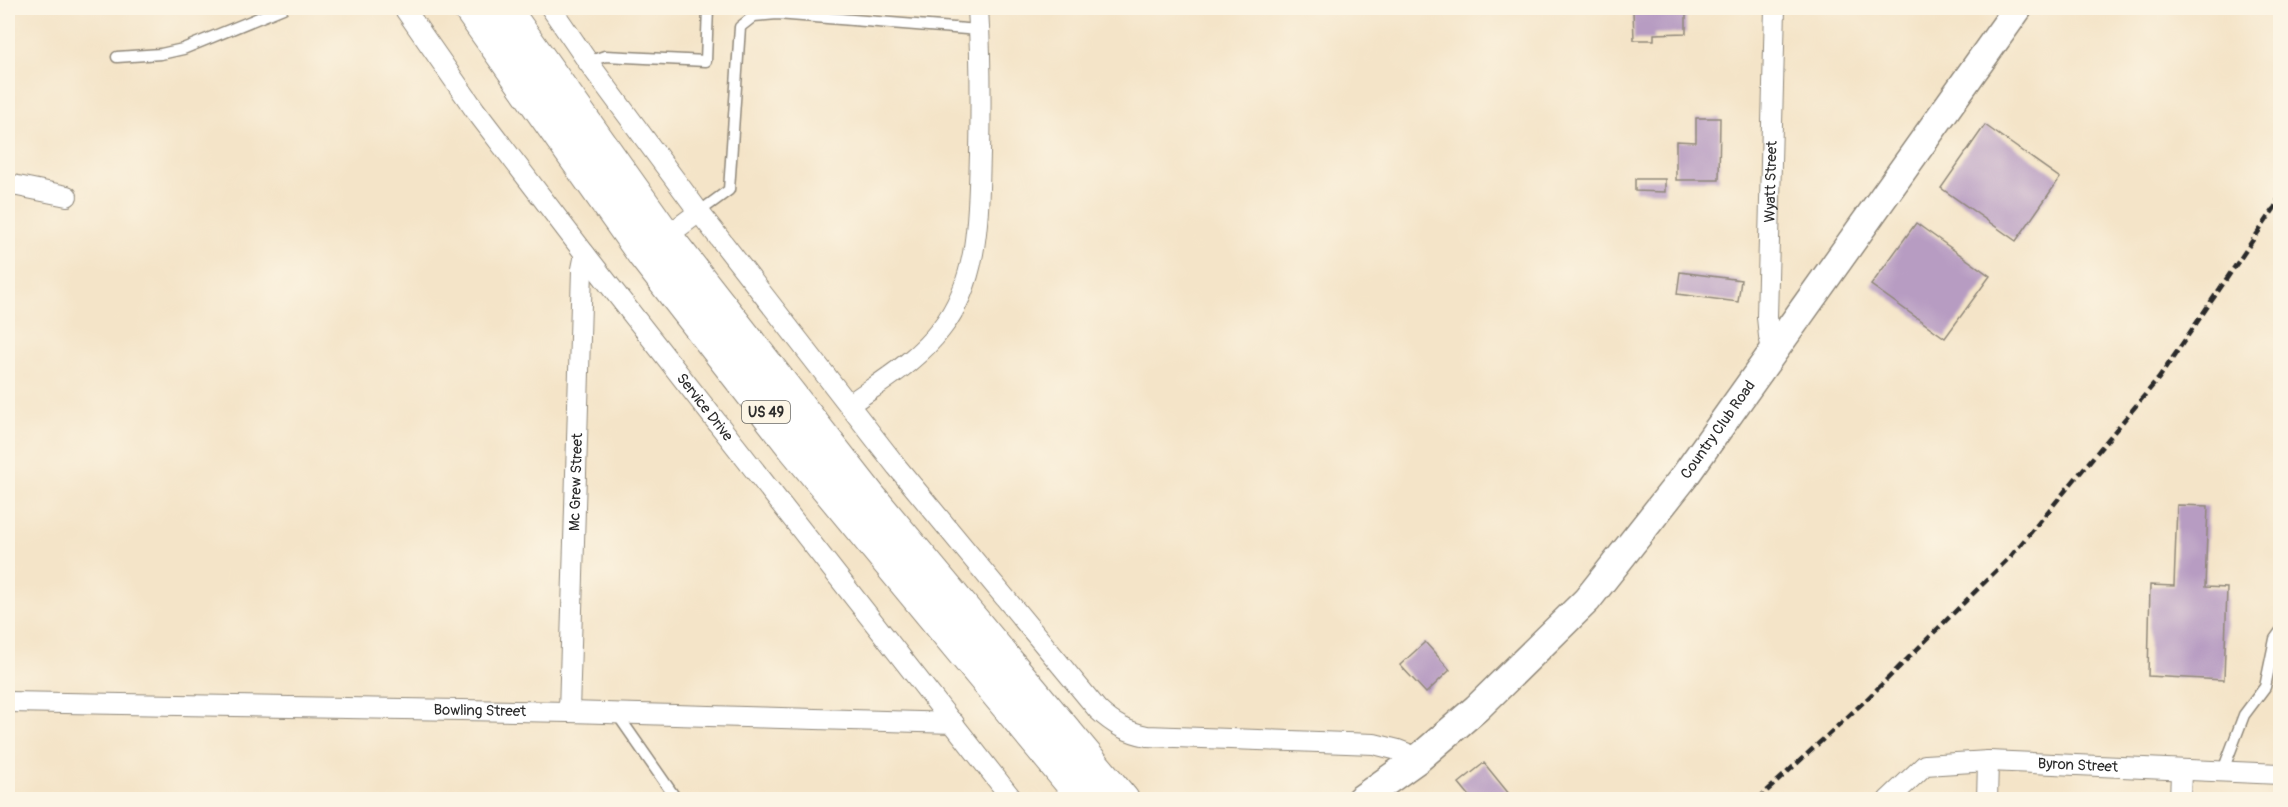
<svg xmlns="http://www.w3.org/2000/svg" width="2288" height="807" viewBox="0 0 2288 807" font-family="Pangolin,sans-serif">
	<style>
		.building { fill: #b79cc2 }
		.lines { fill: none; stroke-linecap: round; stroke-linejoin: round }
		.lane-casing { stroke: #90887a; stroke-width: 13 }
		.street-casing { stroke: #90887a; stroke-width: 22 }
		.secondary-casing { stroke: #90887a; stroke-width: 31 }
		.primary-casing { stroke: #90887a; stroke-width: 34 }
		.lane { stroke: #fff; stroke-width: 10 }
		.street { stroke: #fff; stroke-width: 20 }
		.secondary { stroke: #fff; stroke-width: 28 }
		.primary { stroke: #fff; stroke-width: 32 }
		.rail { stroke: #2b2b2b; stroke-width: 4.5; stroke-dasharray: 9 4.5; stroke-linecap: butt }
		.labels { text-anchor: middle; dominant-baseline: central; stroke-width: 5; stroke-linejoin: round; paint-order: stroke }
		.shield { fill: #fcf5e5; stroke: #6a6863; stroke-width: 1.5 }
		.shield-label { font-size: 14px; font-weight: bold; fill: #2b2b2b }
		.street-label { font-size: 15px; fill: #2b2b2b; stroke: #fcf5e5 }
	</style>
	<rect width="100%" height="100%" fill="#fcf5e5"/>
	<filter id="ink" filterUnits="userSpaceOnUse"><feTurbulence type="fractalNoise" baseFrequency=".0167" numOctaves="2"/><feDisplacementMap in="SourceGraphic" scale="12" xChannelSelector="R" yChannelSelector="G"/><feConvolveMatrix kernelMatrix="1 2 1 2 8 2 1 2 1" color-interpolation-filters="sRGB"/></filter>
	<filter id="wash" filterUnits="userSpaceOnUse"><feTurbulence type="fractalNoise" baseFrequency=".008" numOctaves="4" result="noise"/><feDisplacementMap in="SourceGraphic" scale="24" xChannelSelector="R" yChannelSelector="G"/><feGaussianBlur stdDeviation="1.35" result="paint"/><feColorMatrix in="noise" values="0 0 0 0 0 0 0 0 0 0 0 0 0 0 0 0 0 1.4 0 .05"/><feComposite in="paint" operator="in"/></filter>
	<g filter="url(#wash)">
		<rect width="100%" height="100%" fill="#f4e4c8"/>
		<g id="blocks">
			<!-- building -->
			<path class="building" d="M1644,8H1686V33L1654,34V40H1634L1633,10H1644Z
				M1696,118H1720L1719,180H1676V141L1696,142Z
				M1985,125L2060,178L2016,241L1941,188Z
				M1635,179H1665V192L1635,191Z
				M1916,223L1990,276L1945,338L1871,285Z
				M1680,272L1741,280L1738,302L1677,294Z
				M2177,505L2208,506L2205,587L2227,588L2224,680L2148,676L2150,585L2174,586Z
				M1425,642L1450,670L1426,693L1400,665Z
				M1484,763L1514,800H1473L1459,783Z"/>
		</g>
	</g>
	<g filter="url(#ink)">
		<use href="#blocks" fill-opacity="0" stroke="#90887a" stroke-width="1.5"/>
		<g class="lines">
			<!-- lane casing -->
			<g class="lane-casing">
				<path id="lane" d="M117,57L161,54L183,49L283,8
					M588,62L605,56L706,61L708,8
					M699,212L729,190L740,27L754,16L777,14L979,30
					M617,714L677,800
					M2222,773L2244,715L2265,687L2275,639L2280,632"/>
			</g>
			<!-- street casing -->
			<g class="street-casing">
				<g id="street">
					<path id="s1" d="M404,8L475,110L585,254L1013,800"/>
					<path d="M551,8L588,62L699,212L897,467L1098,710C1113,724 1127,732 1147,736L1374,744L1398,750L1419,758"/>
					<path d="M8,184L67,196"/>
					<path d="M659,242L699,212"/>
					<path id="s2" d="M1773,353L1769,336L1767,317L1775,8"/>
					<path d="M850,404C882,381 917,361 941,329C980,279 978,214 980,154C981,105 981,56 978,8"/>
					<path id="s3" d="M8,702L569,712L954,723"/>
					<path id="s4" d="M569,712L582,269L585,254"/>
					<path id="s5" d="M1888,800L1925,765L1988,761L2280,774"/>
					<path d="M1987,800L1988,761"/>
					<path d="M2180,800L2181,772"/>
				</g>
			</g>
			<!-- secondary casing -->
			<g class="secondary-casing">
				<g id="secondary">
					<path id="s6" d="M1360,800L1419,758L1477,708L1587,600L1684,477L2018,8"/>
				</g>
			</g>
			<!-- primary casing -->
			<g class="primary-casing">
				<path id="primary" d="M469,8L643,254L794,448L1085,800
					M504,8L666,236L871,498L1123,800"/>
			</g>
			<!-- lane -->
			<use href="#lane" class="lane"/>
			<!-- street -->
			<use href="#street" class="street"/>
			<!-- secondary -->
			<use href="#secondary" class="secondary"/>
			<!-- primary -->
			<use href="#primary" class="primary"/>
			<!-- rail -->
			<path class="rail" d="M1757,800L1867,699L2011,556L2159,378L2274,209L2280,195"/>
		</g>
	</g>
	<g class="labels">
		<!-- shield labels -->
		<rect class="shield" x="742" y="401" width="48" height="22" rx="4.5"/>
		<g class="shield-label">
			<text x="766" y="412">US 49</text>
		</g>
		<!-- street labels -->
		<g class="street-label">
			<text stroke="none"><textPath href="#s2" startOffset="172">Wyatt Street</textPath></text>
			<text stroke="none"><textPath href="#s1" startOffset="500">Service Drive</textPath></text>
			<text stroke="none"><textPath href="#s6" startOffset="518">Country Club Road</textPath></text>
			<text stroke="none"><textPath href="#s4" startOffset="230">Mc Grew Street</textPath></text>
			<text stroke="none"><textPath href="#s3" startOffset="472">Bowling Street</textPath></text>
			<text stroke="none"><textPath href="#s5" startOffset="204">Byron Street</textPath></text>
		</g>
	</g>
	<!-- margin -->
	<rect width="2288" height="807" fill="none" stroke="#fcf5e5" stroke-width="30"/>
</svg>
